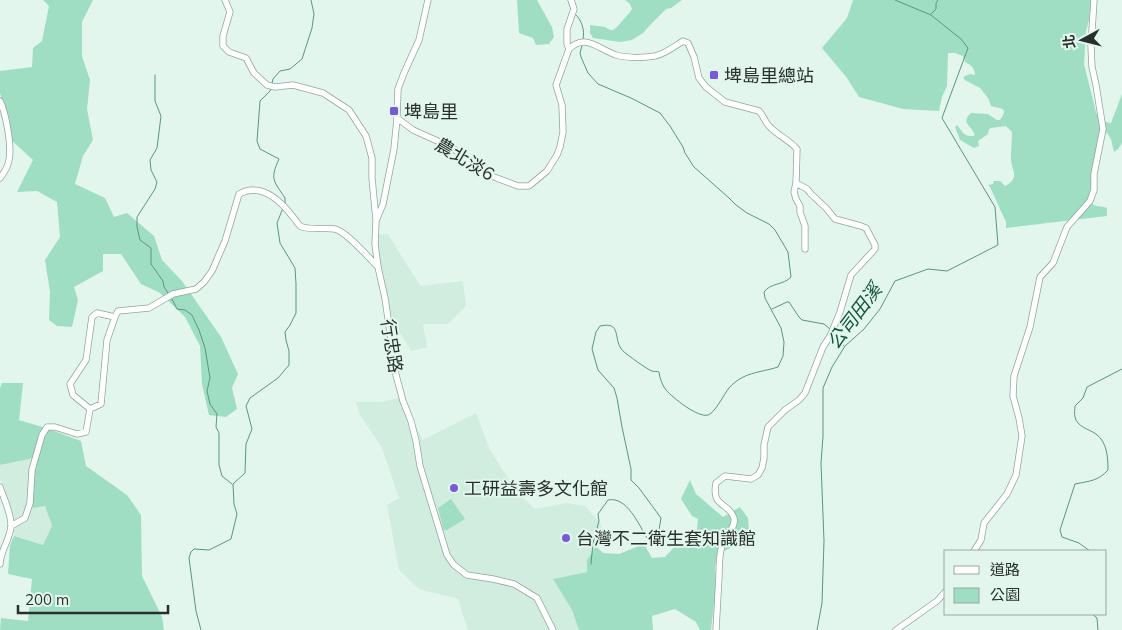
<svg xmlns="http://www.w3.org/2000/svg" width="1122" height="630" viewBox="0 0 1122 630" font-family="Mulish,'Noto Sans TC',sans-serif">
	<style>
		.built { fill: #d1eddf }
		.green { fill: #9fdec3 }
		.lines { fill: none; stroke-linecap: round; stroke-linejoin: round }
		.stream { stroke: #5b967e; stroke-width: 1 }
		.minor-casing { stroke: #92a59c; stroke-width: 7 }
		.minor { stroke: #fff; stroke-width: 5.5 }
		.poi-dot { fill: #775ad5; stroke: #e2f6ed; stroke-width: 2 }
		.labels { text-anchor: middle; dominant-baseline: central; stroke-width: 4; stroke-linejoin: round; paint-order: stroke }
		.poi-label { font-size: 18px; fill: #28302d; stroke: #e2f6ed; text-anchor: start }
		.street-label { font-size: 18px; fill: #28302d; stroke: #e2f6ed }
		.water-label { font-size: 19px; font-style: italic; fill: #13543e; stroke: #e2f6ed }
	</style>
	<rect width="100%" height="100%" fill="#e2f6ed"/>
	<!-- built -->
	<path class="built" d="M388,234L405,262L421,286L463,281L466,306L448,324H423L427,347L411,351L401,334L389,336L377,274V235Z
		M401,397L423,440L476,413L490,450L516,491L535,509L566,503L585,506L602,525L596,546L587,560V572L553,579L572,610L579,630H468L458,599L419,589L399,570L387,505L399,498L382,448L360,415L356,402H381Z
		M33,457V507L45,506L52,526L43,545L14,536V516L0,479V465Z"/>
	<!-- green -->
	<path class="green" d="M43,0H93L82,22V56L90,80L87,109L93,140L83,156L75,184L105,198L114,217L127,213L154,236L162,260L182,281L221,337L238,374L232,388L237,409L226,417L209,415L202,384L200,346L185,317L160,293L141,284L121,254H103V271L74,287L78,300L72,327L57,326L49,320L50,292L45,260L60,237L57,202L37,191L17,192L33,160L10,139L6,114L0,93V71L32,67L33,48L42,41L49,6Z
		M517,0H537L552,27L554,37L549,44L536,45L533,38L519,33Z
		M625,0H682L671,8L666,9L651,24L643,33L632,40L620,42L593,38L590,33V25L605,27L610,30H613L617,27L630,12L632,9L630,4Z
		M853,0H1091L1089,20L1086,31L1084,64L1096,112L1100,121L1111,123L1122,94V143L1118,149L1114,152L1111,139L1105,130L1091,203C1096,208 1102,205 1107,208V216L1006,228V222L990,187L988,185L993,184L994,181H1000L1005,186C1022,177 1010,170 1011,157C1011,149 1012,141 1012,132L1006,126L991,128L989,129L988,134L978,141L979,146L974,148L960,140L955,127L957,125C962,131 964,137 973,136L975,135C971,125 960,123 971,113L988,114L997,120H1000C1010,106 999,109 991,106L988,98L980,88L965,80L963,78L965,76L970,74L975,75C975,68 971,65 965,62L963,56L955,53H948L947,86L942,97L939,111L903,109L859,97L847,78L822,48L847,18Z
		M2,383H23L19,420L49,429L81,441L86,466L127,495L141,515L142,576L162,617L164,630H0L1,618L28,621L32,579L8,574L10,545L14,536L43,545L52,526L45,506L33,508L31,495L33,458L0,465V388Z
		M690,480L696,494L723,517L740,507L748,518L749,531L735,546L717,554L715,568L716,586L711,630H700L696,622L675,609L652,616L653,630H579L572,610L553,579L587,572V560L596,546L603,553L619,554L644,544L652,558L665,557L676,545L687,542L696,538L698,519L692,516L681,499Z
		M451,499L465,519L447,530H444L443,528L438,508Z"/>
	<g class="lines">
		<!-- stream -->
		<path class="stream" d="M568,0L571,9
			M575,14C582,20 585,31 583,39
			M931,14L936,9V3L938,0
			M582,46L580,53L581,57L588,73L598,84L631,98L660,113L670,126L683,147L685,153L694,167L729,198L736,205L747,213L769,224L775,230L788,252L791,277C784,285 770,283 764,292L765,298L781,328L784,342L783,356L778,367C759,373 743,372 729,388C724,394 715,413 708,415C698,418 673,398 666,390C662,385 660,379 659,372C657,371 654,372 652,371C648,370 626,354 623,351C612,340 623,321 600,326L596,332L592,349L598,370L614,388L617,398L622,427L631,469V480L639,488L661,518L659,530L647,538C639,525 627,496 608,500L598,514L599,521L593,543L591,564
			M155,75V101L161,116L157,148L150,160L151,170L157,182L155,189L137,217V227L140,240L151,248V264L163,281L164,287L168,293
			M272,84L273,79L280,71L290,69L302,59L312,28L314,14L311,0
			M271,88L270,91L260,101L257,141L260,149L279,159C270,179 273,180 285,198V204
			M172,299L177,309L185,310L192,315L199,330L205,348L210,378L207,391L210,404L217,414L216,427L219,433V465L222,476L232,484
			M772,309L787,302H789L799,317L802,320L824,324L830,329
			M834,333L844,346
			M1090,551L1079,543L1062,537L1060,530L1075,484C1090,481 1098,481 1108,470C1108,457 1107,442 1096,434C1089,429 1077,427 1075,417C1074,414 1075,409 1075,406L1083,398L1087,387L1122,369
			M1092,614L1097,618L1098,630
			M201,630L196,611L189,558L191,552L194,549L209,550L231,539L237,514L234,504L233,484L245,473L246,444L252,429L246,406L250,398L278,378L289,365V351L286,340L285,332L290,325L296,313V284L295,268L280,243L277,223L283,208
			M817,630L822,603L824,541L821,463L823,436V388L832,367L845,346L864,329L880,309L895,281L928,269L947,271L998,245L995,207L942,118L968,48L961,39L931,15L895,0"/>
		<!-- minor casing -->
		<g class="minor-casing">
			<path id="minor" d="M225,0L230,12L223,36V46L229,52L246,58L254,73L267,85L275,87L293,85L323,93L349,110L366,136L372,158V178L376,220
				M428,0L419,40L404,73L398,89L397,118L394,149L383,204L376,221L375,244L378,267L385,298L396,375L403,401L411,421L416,441L420,466L447,555L454,565L467,575L493,579L514,584L537,598L553,630
				M569,49C586,33 598,49 616,55C626,58 644,58 655,56C665,54 675,46 683,41L688,43L694,57L699,78L706,87L725,102L759,111C764,116 765,123 771,128C779,136 789,140 797,149L796,183L794,192L796,199L800,206V212L805,226V249
				M0,101C6,114 12,146 9,160C8,166 4,173 0,178
				M397,118L413,130L453,148L478,171L518,186H529L547,171L557,155L560,147L563,132L562,105L556,85L569,49L567,44V29L574,9L571,0
				M90,409L101,404L107,340L115,317
				M0,487C4,499 11,513 11,525C11,538 0,551 0,564
				M11,526L25,518L30,503L32,470L42,435L47,427H55L77,434L86,432L90,409L73,395L70,384L86,360L92,317L97,313L115,317L118,311L149,308L173,294L196,289L204,282L212,271L225,241L239,194C261,182 280,200 293,217C296,220 297,223 300,226C309,231 325,227 335,229C347,232 368,257 378,267
				M974,551L981,540L984,523L1007,494L1016,475L1022,436L1019,418L1013,396L1014,376L1030,327L1040,277L1053,263L1067,227L1090,201L1094,190V174L1103,129L1096,85L1092,67L1091,46L1094,0
				M716,630C717,612 718,594 719,576C719,566 719,555 722,546C725,537 736,528 734,518C729,502 711,508 716,483L725,476L751,479L758,475L762,468L764,458V445L768,427L785,410L799,400L805,393L823,347L830,336L840,312L851,275L875,249V245L866,228L861,226L835,219L826,208L811,194L807,189L796,183
				M896,630L937,601L946,591"/>
		</g>
		<!-- minor -->
		<use href="#minor" class="minor"/>
	</g>
	<!-- markers -->
	<g class="poi-dot">
		<rect x="709" y="70" width="10" height="10" rx="2.5"/>
		<rect x="389" y="106" width="10" height="10" rx="2.5"/>
		<circle cx="454" cy="488" r="5"/>
		<circle cx="566" cy="538" r="5"/>
	</g>
	<g class="labels">
		<!-- poi labels -->
		<g class="poi-label">
			<text x="724" y="75">埤島里總站</text>
			<text x="404" y="111">埤島里</text>
			<text x="464" y="488">工研益壽多文化館</text>
			<text x="576" y="538">台灣不二衛生套知識館</text>
		</g>
		<!-- street labels -->
		<g class="street-label">
			<text transform="translate(465 159) rotate(31)">農北淡6</text>
			<text transform="translate(392 346) rotate(81)">行忠路</text>
		</g>
		<!-- water labels -->
		<g class="water-label">
			<text transform="translate(854 316) rotate(-53)">公司田溪</text>
		</g>
	</g>
	<!-- legend -->
	<rect x="944" y="550" width="162" height="65" fill="#e2f6ed" stroke="#98a7a0"/>
	<rect x="954" y="566" width="25" height="8" fill="#ffffff" stroke="#98a7a0"/>
	<text x="990" y="575" font-size="15" fill="#28302d">道路</text>
	<rect x="954" y="588" width="25" height="15" fill="#9fdec3" stroke="#98a7a0"/>
	<text x="990" y="600" font-size="15" fill="#28302d">公園</text>
	<!-- north arrow -->
	<g transform="translate(1082 40) rotate(263)" stroke="#e2f6ed" stroke-width="4" paint-order="stroke">
	<path d="M0-4L9 19L0 12L-9 19Z" fill="#28302d"/>
	<text y="-8" font-size="14" font-weight="bold" text-anchor="middle" fill="#28302d">北</text>
	</g>
	<!-- scale -->
	<path d="M18 605v8h150v-8" fill="none" stroke="#28302d" stroke-width="2.5"/>
	<text x="25" y="605" font-size="15" fill="#28302d" stroke="#e2f6ed" stroke-width="4" paint-order="stroke">200 m</text>
</svg>
